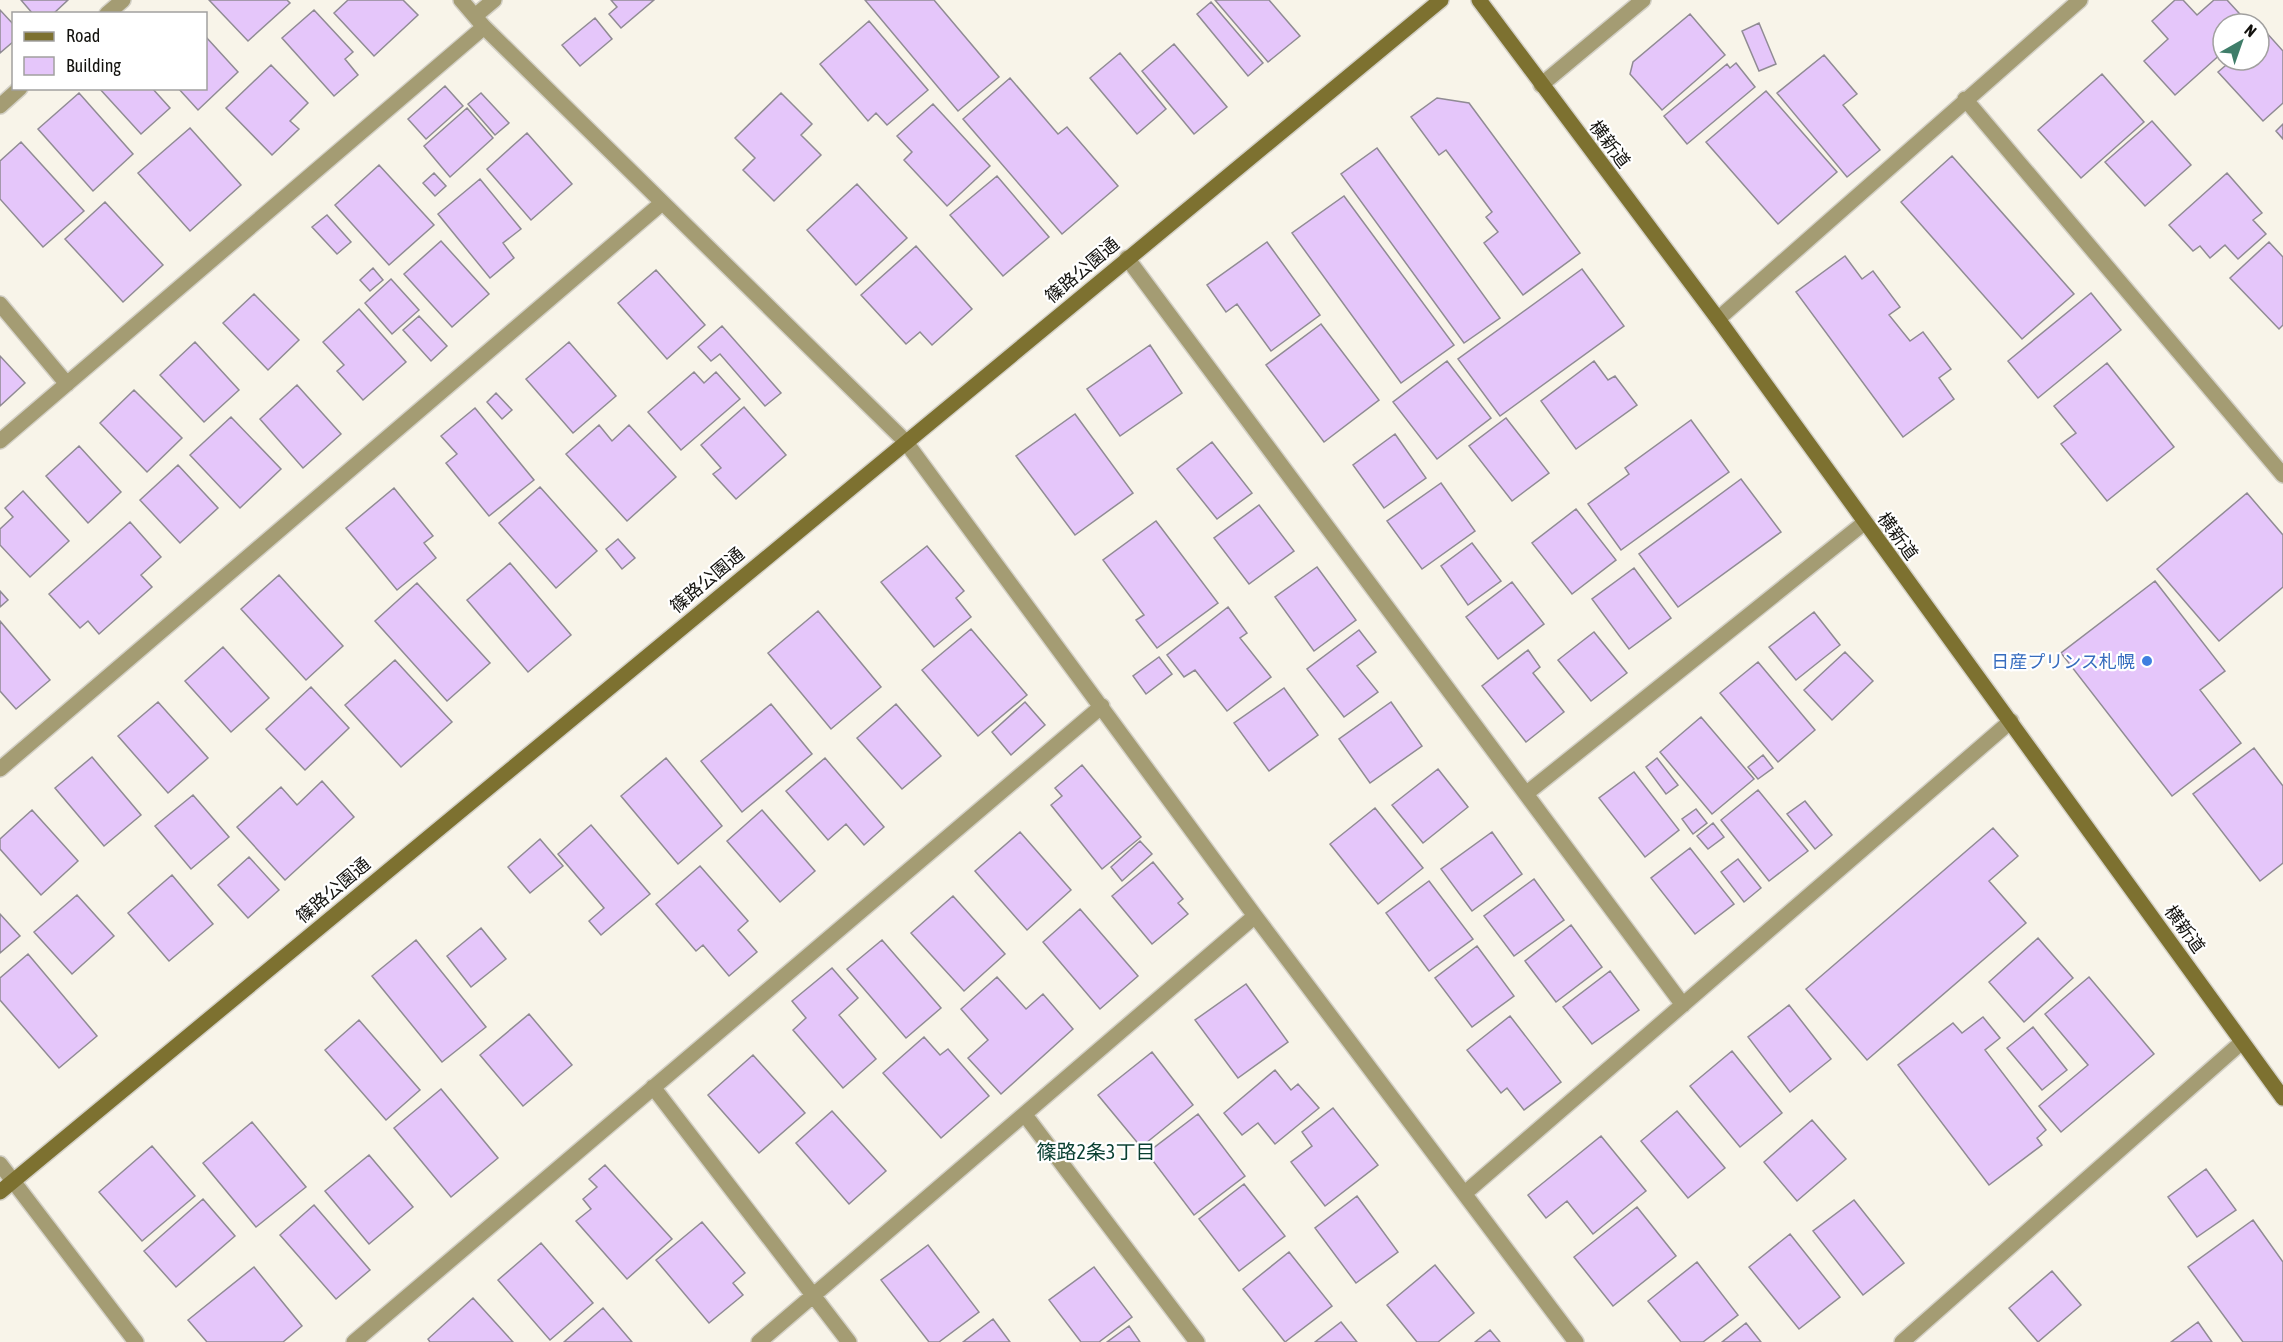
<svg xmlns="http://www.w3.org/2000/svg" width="2283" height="1342" viewBox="0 0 2283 1342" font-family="'Asap Condensed','Noto Sans JP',sans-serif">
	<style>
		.building { fill: #e5c6fa; stroke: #908b94; stroke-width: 1.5 }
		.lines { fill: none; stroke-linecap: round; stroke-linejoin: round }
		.street-casing { stroke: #d3d0c6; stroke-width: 18 }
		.secondary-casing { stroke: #d3d0c6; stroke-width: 18 }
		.street { stroke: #a49c73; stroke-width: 15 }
		.secondary { stroke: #7d7130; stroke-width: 15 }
		.shop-dot { fill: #3f7fe0; stroke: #fff; stroke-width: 2 }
		.labels { text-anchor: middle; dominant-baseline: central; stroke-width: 4.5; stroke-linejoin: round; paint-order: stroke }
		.street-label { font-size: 18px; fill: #13120e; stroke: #fff }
		.shop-label { font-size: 18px; fill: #366cbe; stroke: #fff; text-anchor: end }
		.neighbourhood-label { font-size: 20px; fill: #093f31; stroke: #fff }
	</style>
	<rect width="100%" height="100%" fill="#f8f4e9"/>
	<!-- building -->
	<path class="building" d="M21,0H68L53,14H33Z
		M209,0H287L290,3L248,41Z
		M348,0H403L418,15L374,56L334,13Z
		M611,0H654L621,28L609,14L617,7Z
		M865,0H934L999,77L958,111Z
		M1215,0H1269L1300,36L1268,62Z
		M2175,0H2183L2197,15L2214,0H2227L2249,24H2223V52L2175,95L2144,61L2168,39L2152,21Z
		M1211,2L1263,63L1248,76L1197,14Z
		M0,10L14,25V41L0,53Z
		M314,10L353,52L345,59L358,75L334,96L282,38Z
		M1690,14L1725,55L1662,110L1630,74L1633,62Z
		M595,18L612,39L580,66L562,45Z
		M869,21L928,90L887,125L876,113L868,121L820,64Z
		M1759,23L1776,64L1759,71L1742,31Z
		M2265,31L2283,51V103L2263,121L2218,72L2232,60H2259V36Z
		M206,37L238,72L198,110L178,88H206Z
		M1174,44L1227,107L1194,134L1142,71Z
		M1120,53L1166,109L1137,134L1090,78Z
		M1824,55L1857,94L1843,105L1880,150L1847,177L1777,93Z
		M1736,63L1755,87L1687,144L1664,116L1727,64L1730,68Z
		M271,65L308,103L290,121L299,129L272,155L226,108Z
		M2102,74L2144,122L2081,178L2038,130Z
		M1010,78L1058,134L1067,127L1118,186L1062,234L963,119Z
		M445,86L463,106L426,139L408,119Z
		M99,88H152L170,108L141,134Z
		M1766,91L1837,172L1778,224L1706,142Z
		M79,93L133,154L93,191L38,129Z
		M481,93L509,123L495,135L468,104Z
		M781,93L812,124L801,135L821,155L774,201L743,170L755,158L735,138Z
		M1437,98L1469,103L1580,253L1523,295L1484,243L1498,232L1486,217L1492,212L1446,150L1439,155L1411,117Z
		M933,104L990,166L947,206L904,160L912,152L897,136Z
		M467,108L493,138L450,177L424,146Z
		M2152,121L2191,165L2145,206L2105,162Z
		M2283,124V139L2276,131Z
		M190,128L241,185L190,231L138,173Z
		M527,133L572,184L531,220L487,169Z
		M21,142L84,211L43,247L0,199V161Z
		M1377,148L1500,318L1464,343L1341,174Z
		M1952,156L2074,294L2022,339L1901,202Z
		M379,165L434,225L389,265L335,205Z
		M434,173L446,186L435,196L423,183Z
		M2227,173L2262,213L2253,220L2266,234L2238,259L2225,245L2210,258L2200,246L2193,251L2169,225Z
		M997,176L1049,237L1003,276L950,215Z
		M480,179L521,229L503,243L514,258L490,278L438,214Z
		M857,184L907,238L856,285L807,230Z
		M1344,196L1454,345L1401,383L1292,233Z
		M105,202L163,265L123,302L65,239Z
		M327,215L351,242L337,254L312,227Z
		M441,241L489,294L452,327L404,274Z
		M1267,242L1320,315L1271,351L1237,304L1226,312L1207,285Z
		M2269,242L2283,257V325L2279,329L2230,278Z
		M916,246L972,309L932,345L920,332L906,344L861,295Z
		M1845,256L1862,279L1873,271L1900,307L1889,315L1910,341L1923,332L1951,369L1939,378L1954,399L1903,437L1796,292Z
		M373,268L383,280L370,291L360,280Z
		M1582,269L1624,326L1500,416L1458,359Z
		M656,270L705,325L667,359L618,303Z
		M391,279L419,310L392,334L365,303Z
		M2091,293L2121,330L2038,398L2008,361Z
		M254,294L299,340L268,370L223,323Z
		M359,309L406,362L363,400L337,371L344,365L323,342Z
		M419,316L447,346L431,361L403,330Z
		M1321,324L1379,400L1324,442L1266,365Z
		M722,326L781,393L765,406L720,354L711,361L698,347Z
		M195,342L239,390L204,422L160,375Z
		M569,342L616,396L573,433L526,379Z
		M1150,345L1182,393L1120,436L1087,389Z
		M0,356L25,383L0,406Z
		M1447,361L1491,418L1437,459L1393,402Z
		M1594,361L1608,380L1615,376L1637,405L1576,449L1541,401Z
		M2107,363L2174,447L2107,501L2061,444L2076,433L2054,406Z
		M694,372L704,383L716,372L740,399L681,450L648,412Z
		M297,385L341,434L303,468L260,419Z
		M134,390L182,438L147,472L100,423Z
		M496,393L512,410L502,419L487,402Z
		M744,407L786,455L736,499L713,474L721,468L701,445Z
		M475,408L534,480L489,516L446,463L457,454L441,436Z
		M1075,414L1133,493L1075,535L1016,456Z
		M231,417L281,469L240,508L190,455Z
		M1506,418L1549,473L1512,501L1469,446Z
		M1691,420L1729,472L1621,550L1588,504L1629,474L1625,468Z
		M599,425L612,441L629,425L676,477L627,521L566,454Z
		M1395,434L1426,478L1384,508L1353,465Z
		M1212,442L1252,493L1217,519L1177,469Z
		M79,446L121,492L88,523L46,476Z
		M178,465L218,508L180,543L140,500Z
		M1741,479L1781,532L1678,607L1639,554Z
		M1441,483L1475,531L1422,569L1387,521Z
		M540,487L597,551L556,588L499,523Z
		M394,488L433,536L424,543L436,558L397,590L346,528Z
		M23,491L69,541L30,577L0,545V529L13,517L5,508Z
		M2247,493L2283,535V587L2219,641L2157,569Z
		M1259,505L1294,551L1249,584L1214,538Z
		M1576,509L1616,560L1572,594L1532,543Z
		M1156,521L1218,603L1157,648L1136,620L1144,615L1103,560Z
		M130,522L161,557L141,575L152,587L99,634L88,621L80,628L49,594Z
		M618,539L635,558L622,569L606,549Z
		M1472,543L1501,581L1468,605L1441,566Z
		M927,546L964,591L956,598L971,617L934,647L881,582Z
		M510,563L571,635L528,672L467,600Z
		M1317,567L1356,620L1314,651L1275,597Z
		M1634,568L1671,618L1629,649L1592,599Z
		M279,575L343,646L306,680L241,609Z
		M2155,581L2225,671L2200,690L2241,743L2172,796L2061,653Z
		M1512,582L1544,624L1498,659L1466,617Z
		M417,583L490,663L447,701L375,621Z
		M0,591L8,600L0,607Z
		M1228,607L1247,633L1240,638L1271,677L1227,711L1195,670L1184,677L1167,655Z
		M818,611L881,687L831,729L768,653Z
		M1814,612L1840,645L1796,680L1769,647Z
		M0,621L50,680L16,709L0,691Z
		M971,629L1027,695L978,736L922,670Z
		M1359,630L1376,652L1357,666L1378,692L1344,717L1307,669Z
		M1594,632L1627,673L1591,701L1558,660Z
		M223,647L269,698L231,732L185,681Z
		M1528,650L1540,667L1533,673L1564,712L1526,742L1482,686Z
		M1845,652L1873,681L1832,720L1804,690Z
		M1159,657L1172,674L1146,694L1133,676Z
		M395,660L452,722L401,767L345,705Z
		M1758,662L1815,730L1778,762L1720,693Z
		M311,687L349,728L305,770L266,729Z
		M1284,688L1318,735L1269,771L1234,723Z
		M158,702L208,758L168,793L118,736Z
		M1025,702L1045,725L1011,755L992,732Z
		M1391,702L1422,746L1370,783L1339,739Z
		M771,704L812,754L742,812L701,761Z
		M896,704L941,756L902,789L857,738Z
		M1701,717L1754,779L1712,814L1660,752Z
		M2254,748L2283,786V863L2260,881L2193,794Z
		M1763,755L1773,768L1758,779L1748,767Z
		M92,757L141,815L104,846L55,788Z
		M666,758L722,826L678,864L621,796Z
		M825,758L884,827L864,845L846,824L828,840L786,791Z
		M1657,758L1678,785L1666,794L1646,767Z
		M1082,765L1141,837L1102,869L1051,805L1062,796L1055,788Z
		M1438,769L1468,807L1423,843L1392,805Z
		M1634,772L1679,830L1645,857L1599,798Z
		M322,781L354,817L285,880L237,827L281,787L297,805Z
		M1758,790L1808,851L1769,881L1721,820Z
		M193,795L229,837L191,869L155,826Z
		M1805,801L1832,835L1815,849L1787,814Z
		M1375,808L1423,868L1378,904L1330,844Z
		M1696,809L1707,823L1693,834L1682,819Z
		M32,810L78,861L41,895L0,849V839Z
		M762,810L815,871L780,902L727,841Z
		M1713,823L1724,837L1708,849L1697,836Z
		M591,825L650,894L601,935L589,921L604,908L558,854Z
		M1993,828L2018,856L1989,881L2026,923L1867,1060L1806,989Z
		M1020,832L1071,890L1027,930L975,871Z
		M1492,832L1522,874L1472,911L1441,869Z
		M540,839L563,866L530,893L508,867Z
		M1140,841L1152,854L1122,881L1111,867Z
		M1690,848L1734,904L1695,934L1651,878Z
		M249,857L279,890L248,918L218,885Z
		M1738,859L1761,888L1744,902L1721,872Z
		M1153,862L1183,899L1178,903L1188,914L1152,944L1112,896Z
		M700,866L748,921L738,930L757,952L729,976L703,945L696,951L656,904Z
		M172,875L213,924L169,961L128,913Z
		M1534,879L1564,920L1514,956L1484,916Z
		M1429,881L1473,939L1429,971L1386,913Z
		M77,895L114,936L72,974L34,932Z
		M953,896L1005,954L964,991L911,933Z
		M1080,909L1138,976L1100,1009L1043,942Z
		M0,914L20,936L0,953Z
		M1571,925L1602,967L1556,1002L1525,961Z
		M481,928L506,959L471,987L447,956Z
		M2038,938L2073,978L2024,1022L1989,982Z
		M416,940L486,1027L442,1062L372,976Z
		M882,940L941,1008L906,1038L847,969Z
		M1477,946L1514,996L1472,1027L1435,978Z
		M28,954L97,1036L59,1068L0,1000V978Z
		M832,968L858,998L839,1015L876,1059L843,1088L793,1030L806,1018L792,1001Z
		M1610,971L1639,1010L1592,1044L1563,1007Z
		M997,977L1026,1009L1043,994L1073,1029L1001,1094L968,1058L988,1040L961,1009Z
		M2089,977L2154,1054L2061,1132L2039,1106L2088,1065L2045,1014Z
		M1246,984L1288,1042L1238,1078L1195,1020Z
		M1789,1005L1831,1059L1790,1092L1748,1037Z
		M529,1014L572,1065L523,1106L480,1055Z
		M1510,1016L1561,1082L1524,1110L1507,1088L1501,1093L1467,1050Z
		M1983,1017L2000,1038L1985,1050L2046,1130L2037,1138L2042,1145L1989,1185L1898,1065L1953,1023L1962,1033Z
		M359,1020L420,1090L386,1120L325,1050Z
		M2033,1027L2067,1070L2042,1090L2007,1048Z
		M924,1037L940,1055L948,1049L989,1096L941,1138L883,1073Z
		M1732,1051L1782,1113L1740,1147L1690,1086Z
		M1152,1052L1193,1105L1141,1147L1098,1095Z
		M753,1055L805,1113L759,1153L708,1095Z
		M1275,1070L1291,1090L1298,1084L1319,1108L1275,1144L1258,1123L1242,1135L1224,1113Z
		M441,1089L498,1158L451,1197L394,1128Z
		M1333,1108L1378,1165L1325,1206L1291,1162L1312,1146L1302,1132Z
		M832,1111L886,1171L849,1204L796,1143Z
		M1677,1111L1725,1168L1688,1198L1641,1141Z
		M1198,1114L1245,1176L1194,1215L1147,1153Z
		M1812,1120L1846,1159L1797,1201L1764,1162Z
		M252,1122L306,1187L256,1227L203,1163Z
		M1601,1136L1646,1191L1593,1234L1567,1201L1546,1218L1528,1195Z
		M152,1146L195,1196L142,1241L99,1192Z
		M369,1155L413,1207L369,1244L325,1191Z
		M605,1165L672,1239L627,1279L576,1221L591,1209L583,1199L597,1187L589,1179Z
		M2206,1169L2236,1210L2197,1237L2168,1197Z
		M1244,1184L1285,1236L1239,1271L1199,1219Z
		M1357,1196L1398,1252L1356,1283L1315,1228Z
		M203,1199L235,1236L176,1287L144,1251Z
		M1854,1200L1904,1263L1863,1295L1813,1231Z
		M314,1205L370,1270L336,1299L280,1235Z
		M1637,1207L1676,1256L1613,1306L1574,1257Z
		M2253,1220L2283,1262V1342H2243L2188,1267Z
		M702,1222L745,1273L733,1283L743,1295L709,1323L656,1260Z
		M1790,1234L1840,1297L1799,1329L1749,1267Z
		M541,1243L593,1303L550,1340L498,1280Z
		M928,1245L979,1312L939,1342H929L881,1280Z
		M1289,1252L1332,1306L1285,1342L1243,1289Z
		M1697,1262L1738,1315L1703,1342H1681L1648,1301Z
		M1435,1265L1474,1313L1438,1342H1417L1387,1305Z
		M254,1267L302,1326L283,1342H207L188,1320Z
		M1094,1267L1132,1317L1099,1342H1081L1049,1300Z
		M2052,1271L2081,1305L2038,1342L2009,1308Z
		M473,1298L513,1342H430L428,1339Z
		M603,1308L632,1342H564Z
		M993,1319L1010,1342H963Z
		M1341,1322L1357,1342H1315Z
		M2198,1322L2212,1342H2171Z
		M1746,1323L1761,1342H1722Z
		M1129,1326L1140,1342H1107Z
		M1490,1330L1500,1342H1475Z"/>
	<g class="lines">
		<!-- street casing -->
		<g class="street-casing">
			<path id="street" d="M461,0L484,27L905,441L1255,916L1576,1342
				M107,14L123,0
				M475,16L494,0
				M1541,85L1643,0
				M1965,99L2283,475
				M0,106L20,88
				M1127,258L1683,1005
				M0,304L67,384
				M1718,319L2080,0
				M0,441L484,27
				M0,769L662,203
				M1527,793L1864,523
				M653,1087L849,1342
				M1025,1115L1197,1342
				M0,1164L136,1342
				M1465,1193L2011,721
				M354,1342L1102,706
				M759,1342L1255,916
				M1902,1342L2242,1042"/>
		</g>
		<!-- secondary casing -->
		<g class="secondary-casing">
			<path id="secondary" d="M1479,0L1718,319L2283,1098
				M0,1192L1441,0"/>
		</g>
		<!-- street -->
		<use href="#street" class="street"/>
		<!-- secondary -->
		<use href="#secondary" class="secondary"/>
	</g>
	<!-- markers -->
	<circle class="shop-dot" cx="2147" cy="661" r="6"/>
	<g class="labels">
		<!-- street labels -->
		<g class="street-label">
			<text transform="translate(1610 144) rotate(53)">横新道</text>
			<text transform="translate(1082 270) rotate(-40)">篠路公園通</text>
			<text transform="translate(1898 536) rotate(54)">横新道</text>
			<text transform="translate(707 580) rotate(-40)">篠路公園通</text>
			<text transform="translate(333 890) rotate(-40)">篠路公園通</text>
			<text transform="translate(2185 929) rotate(54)">横新道</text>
		</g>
		<!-- shop labels -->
		<g class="shop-label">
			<text x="2135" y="661">日産プリンス札幌</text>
		</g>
		<!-- neighbourhood labels -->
		<g class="neighbourhood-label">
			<text x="1096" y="1151">篠路2条3丁目</text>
		</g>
	</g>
	<!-- legend -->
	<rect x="12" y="12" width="195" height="78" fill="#ffffff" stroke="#a1a09f" stroke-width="1.5"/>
	<rect x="24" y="32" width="30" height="9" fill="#7d7130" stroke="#a1a09f" stroke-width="1.5"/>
	<text x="66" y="42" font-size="18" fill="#13120e">Road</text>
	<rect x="24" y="57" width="30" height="18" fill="#e5c6fa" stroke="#a1a09f" stroke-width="1.5"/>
	<text x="66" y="72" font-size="18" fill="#13120e">Building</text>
	<!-- north arrow -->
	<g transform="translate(2241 42) rotate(40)"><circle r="28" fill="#ffffff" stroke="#a1a09f" stroke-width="1.5"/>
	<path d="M0-4.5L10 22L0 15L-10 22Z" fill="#3f7d69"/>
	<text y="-9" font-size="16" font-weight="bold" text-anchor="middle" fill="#13120e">N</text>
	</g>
</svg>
